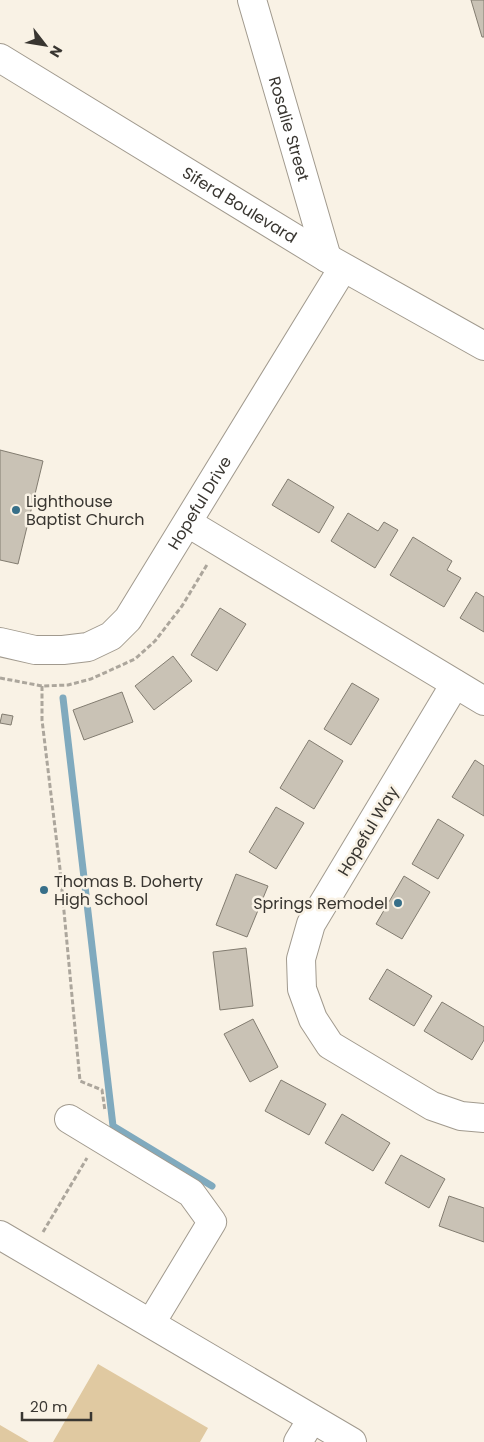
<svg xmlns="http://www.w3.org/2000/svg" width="484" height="1442" viewBox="0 0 484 1442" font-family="Poppins,sans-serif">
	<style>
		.green { fill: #e0c9a1 }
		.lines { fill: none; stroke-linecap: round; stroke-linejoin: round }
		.stream { stroke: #80aabe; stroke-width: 7 }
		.building { fill: #c9c2b5; stroke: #827c70 }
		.minor-casing { stroke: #a19a8e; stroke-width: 30 }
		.path { stroke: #aca69c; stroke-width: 3; stroke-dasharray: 5 2.5; stroke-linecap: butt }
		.minor { stroke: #fff; stroke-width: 28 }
		.poi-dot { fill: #376f89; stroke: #f9f2e5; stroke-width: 2 }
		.labels { text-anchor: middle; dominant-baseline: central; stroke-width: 5; stroke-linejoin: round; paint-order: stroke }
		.street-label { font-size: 16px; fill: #393631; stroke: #f9f2e5 }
		.poi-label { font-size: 16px; fill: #393631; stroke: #f9f2e5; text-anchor: start }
	</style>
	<rect width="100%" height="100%" fill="#f9f2e5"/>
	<!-- green -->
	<path class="green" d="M98,1364L208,1428L200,1442H53Z
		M0,1425L29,1442H0Z"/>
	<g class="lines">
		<!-- stream -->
		<path class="stream" d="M63,698L113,1126L212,1186"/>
	</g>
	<!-- building -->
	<path class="building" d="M471,0H484V37H482Z
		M0,450L43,461L18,564L0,560Z
		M288,479L334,507L319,533L272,505Z
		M348,513L378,531L384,522L398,530L375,568L331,541Z
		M413,537L452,561L447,570L461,578L444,607L390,575Z
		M476,592L484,597V632L460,618Z
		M220,608L246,624L217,671L191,655Z
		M173,656L192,681L154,710L135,686Z
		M352,683L379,699L351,745L324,729Z
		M122,692L133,722L84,740L73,710Z
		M2,714L13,716L11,725L0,723Z
		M309,740L343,761L314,809L280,788Z
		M475,760L484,766V816L452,797Z
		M276,807L304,823L276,869L249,852Z
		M438,819L464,835L438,879L412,864Z
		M236,874L268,886L247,937L216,925Z
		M404,876L430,892L402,939L376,924Z
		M246,948L253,1006L220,1010L213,952Z
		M387,969L432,996L414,1026L369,999Z
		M442,1002L484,1027V1040L472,1060L424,1031Z
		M253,1019L278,1067L250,1082L224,1034Z
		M281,1080L326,1104L309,1135L265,1111Z
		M342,1114L390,1143L373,1171L325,1143Z
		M401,1155L445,1179L429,1208L385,1183Z
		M449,1196L484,1208V1242L439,1226Z"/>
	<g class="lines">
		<!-- minor casing -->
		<g class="minor-casing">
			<g id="minor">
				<path id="s1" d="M252,0L327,258"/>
				<path id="s2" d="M0,58L327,258L484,346"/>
				<path d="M188,523L484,701"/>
				<path id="s3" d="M0,642L35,650H63L88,647L111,636L128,619L343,268"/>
				<path d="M455,684L311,924L301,959L302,989L313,1019L330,1045L432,1106L461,1116L484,1118"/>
				<path d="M69,1119L191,1193L212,1222L151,1323"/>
				<path d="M0,1235L352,1442"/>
				<path d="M298,1442L312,1419"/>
			</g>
		</g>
		<!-- path -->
		<path class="path" d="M0,678L42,686L68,685L91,679L135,659L155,641L182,606L208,563
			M42,686V720L60,869L80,1081L102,1090L105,1111
			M43,1232L87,1158"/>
		<!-- minor -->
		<use href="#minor" class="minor"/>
	</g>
	<!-- markers -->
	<g class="poi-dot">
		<circle cx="16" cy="510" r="5"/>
		<circle cx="44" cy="890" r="5"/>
		<circle cx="398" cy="903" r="5"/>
	</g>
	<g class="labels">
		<!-- street labels -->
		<g class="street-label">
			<text stroke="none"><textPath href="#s1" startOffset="134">Rosalie Street</textPath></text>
			<text stroke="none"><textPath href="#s2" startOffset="281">Siferd Boulevard</textPath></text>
			<text stroke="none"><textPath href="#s3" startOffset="275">Hopeful Drive</textPath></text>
			<text transform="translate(368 831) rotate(-59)">Hopeful Way</text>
		</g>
		<!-- poi labels -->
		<g class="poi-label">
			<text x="26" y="501">Lighthouse<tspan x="26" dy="18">Baptist Church</tspan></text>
			<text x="54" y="881">Thomas B. Doherty<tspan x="54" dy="18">High School</tspan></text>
			<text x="388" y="903" text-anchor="end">Springs Remodel</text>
		</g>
	</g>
	<!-- north arrow -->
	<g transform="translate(45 45) rotate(121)" stroke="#f9f2e5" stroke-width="4" paint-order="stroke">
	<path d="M0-4L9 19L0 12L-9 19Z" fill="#393631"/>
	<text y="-8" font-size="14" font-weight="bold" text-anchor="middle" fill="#393631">N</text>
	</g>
	<!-- scale -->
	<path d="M22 1412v8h69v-8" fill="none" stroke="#393631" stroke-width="2.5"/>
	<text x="30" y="1412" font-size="15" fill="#393631" stroke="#f9f2e5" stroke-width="4" paint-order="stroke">20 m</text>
</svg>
